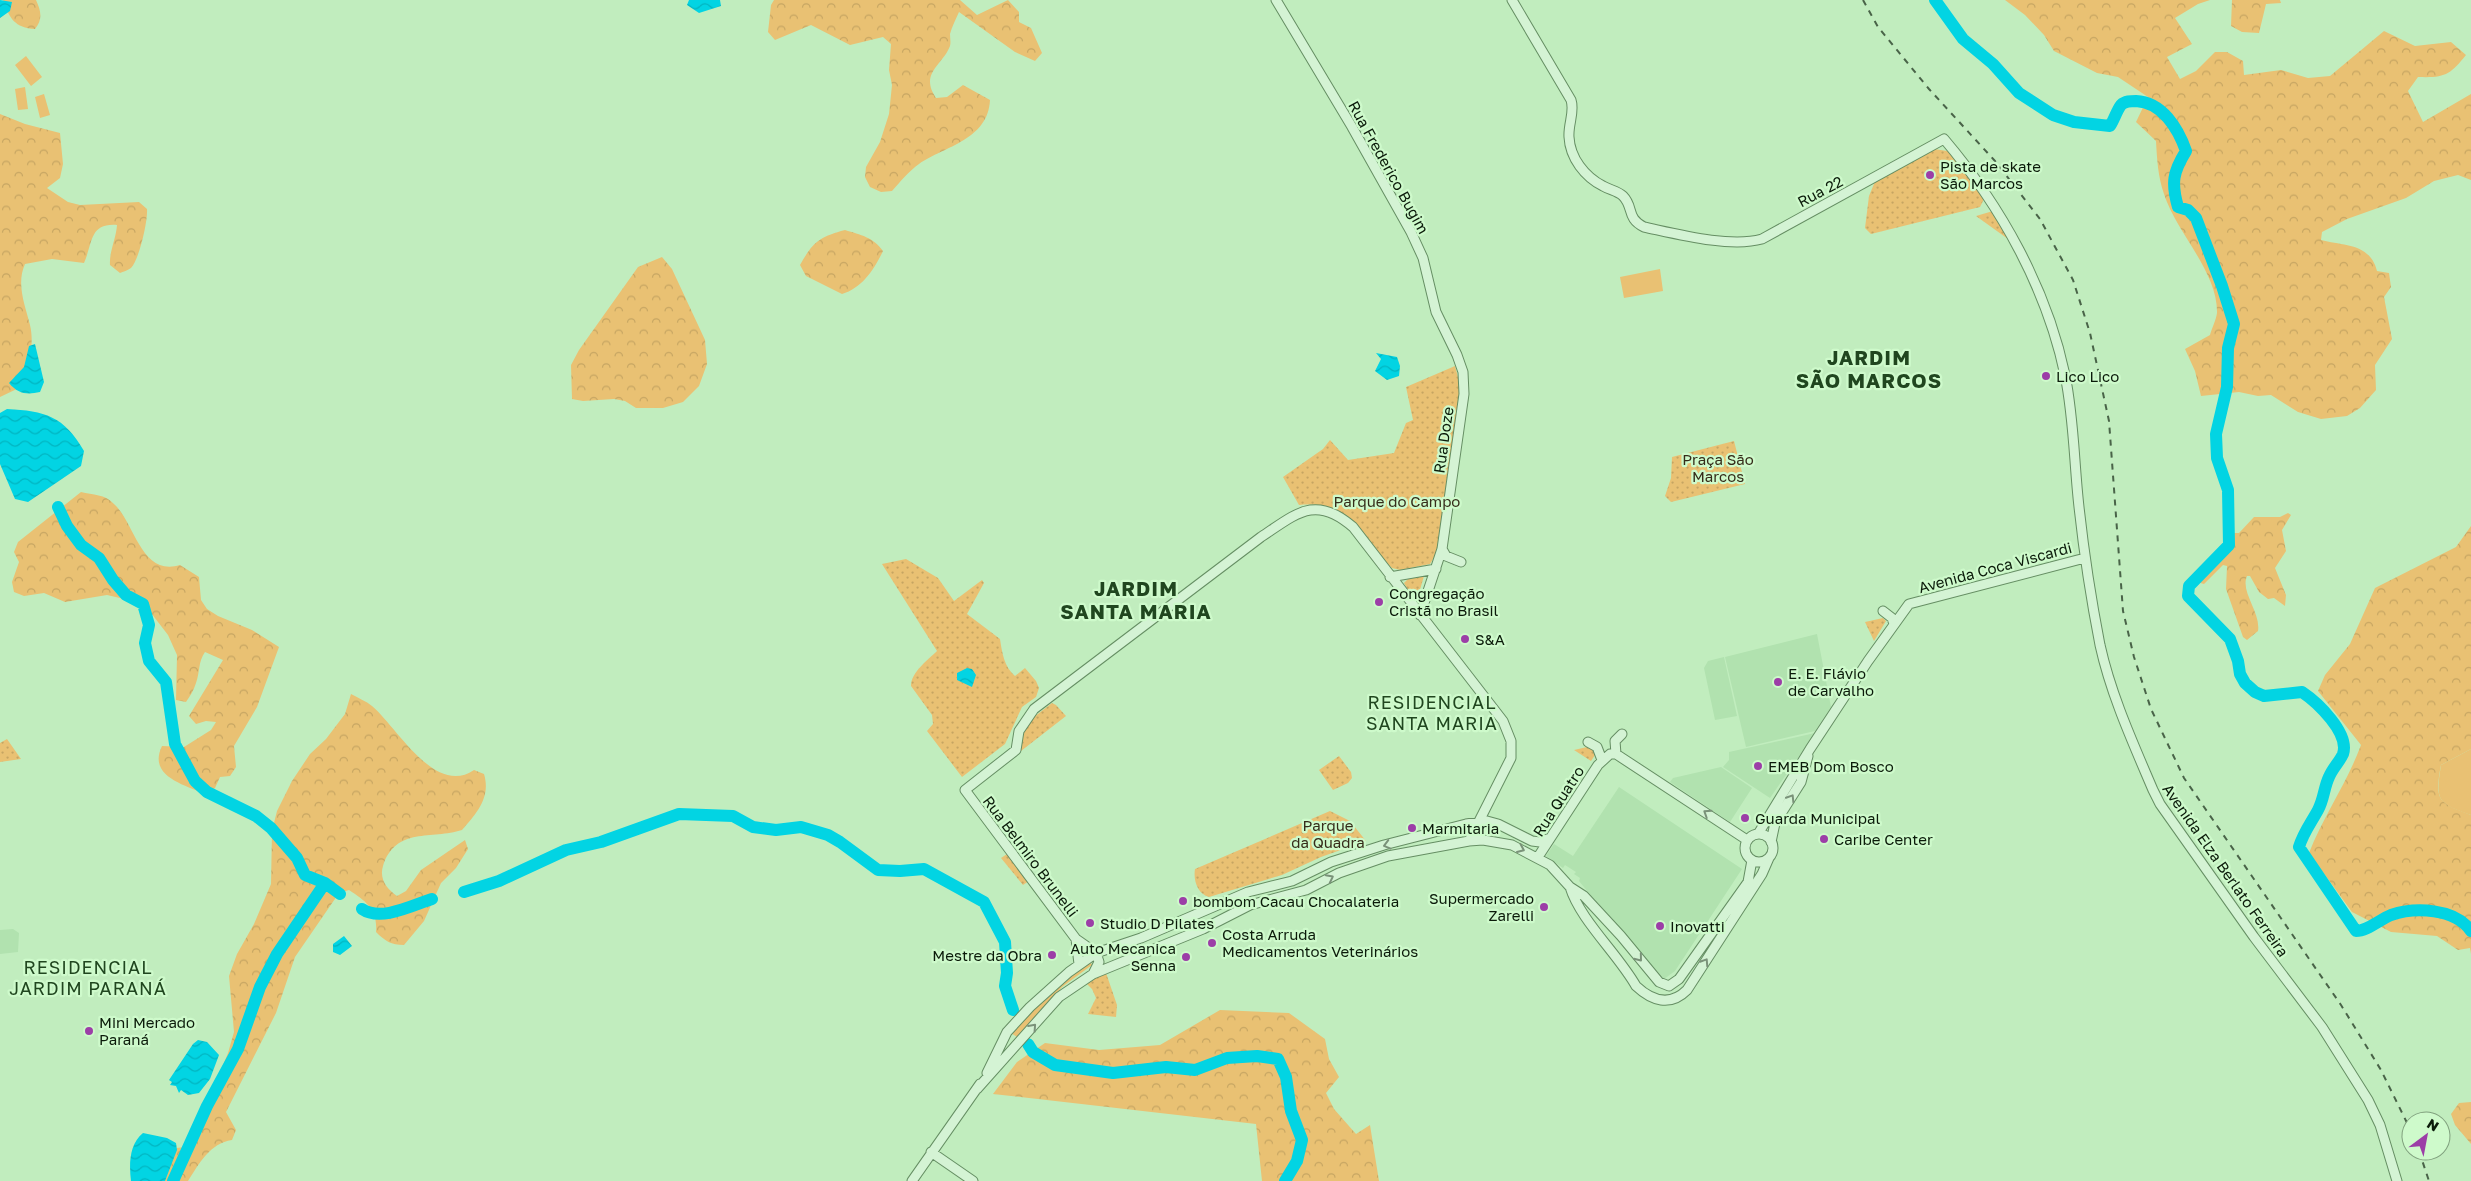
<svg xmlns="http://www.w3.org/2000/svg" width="2471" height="1181" viewBox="0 0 2471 1181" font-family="'Golos Text',sans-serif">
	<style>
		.built { fill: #b1e2af }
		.grass { fill: #e9c173 }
		.forest { fill: url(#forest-crowns) }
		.park { fill: url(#park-dots) }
		.water { fill: url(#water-waves) }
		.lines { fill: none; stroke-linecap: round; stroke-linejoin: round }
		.river { stroke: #02d4e3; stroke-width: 12 }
		.secondary-casing { stroke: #658e63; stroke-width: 11 }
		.secondary { stroke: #d4f3d4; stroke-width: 9 }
		.rail { stroke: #496348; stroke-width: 2; stroke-dasharray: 6 6; stroke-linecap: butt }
		.oneway { stroke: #7a9279 }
		.poi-dot { fill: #9c3ea7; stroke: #cefacb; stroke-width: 2 }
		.labels { text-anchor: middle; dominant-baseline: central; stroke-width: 4.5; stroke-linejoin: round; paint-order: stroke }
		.poi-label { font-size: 15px; fill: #0b1b0a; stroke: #cefacb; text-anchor: start }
		.street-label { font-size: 15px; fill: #0b1b0a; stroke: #cefacb }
		.park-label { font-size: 15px; fill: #362c1a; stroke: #cefacb }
		.quarter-label { font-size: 18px; letter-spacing: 1px; fill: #20461f; stroke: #cefacb }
		.district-label { font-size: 20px; font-weight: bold; letter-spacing: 1px; fill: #20461f; stroke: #cefacb }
	</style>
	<defs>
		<pattern id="forest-crowns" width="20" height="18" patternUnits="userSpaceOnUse" patternTransform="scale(1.25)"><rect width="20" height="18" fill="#e9c173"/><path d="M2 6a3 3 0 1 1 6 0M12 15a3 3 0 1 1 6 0" fill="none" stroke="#c6a562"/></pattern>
		<pattern id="park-dots" width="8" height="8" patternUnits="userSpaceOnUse" patternTransform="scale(1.25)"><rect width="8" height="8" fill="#e9c173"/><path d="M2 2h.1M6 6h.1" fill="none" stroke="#c6a562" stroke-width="1.8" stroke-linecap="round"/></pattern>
		<pattern id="water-waves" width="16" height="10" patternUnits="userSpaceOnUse" patternTransform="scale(1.25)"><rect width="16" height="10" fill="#02d4e3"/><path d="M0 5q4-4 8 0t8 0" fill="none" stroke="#02b5c1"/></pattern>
	</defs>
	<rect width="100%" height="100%" fill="#c1edbe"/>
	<!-- built -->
	<path class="built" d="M1817,634L1831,707L1815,731L1746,747L1725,657Z
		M1724,657L1737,716L1715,720L1704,668L1708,661Z
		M1815,733L1770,798L1723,767L1729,760V752Z
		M1721,767L1752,788L1730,822L1670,782L1673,778Z
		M1619,787L1742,869L1675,971L1664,979L1657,977L1579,881L1580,878L1574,874L1576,872L1565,865L1563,868L1546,856L1554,844L1573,856Z
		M13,929L19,933L18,952L0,954V930Z"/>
	<!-- grass -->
	<path class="grass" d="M26,56L42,77L31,86L15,65Z
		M25,87L28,109L18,110L15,89Z
		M44,94L50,115L40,118L35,97Z
		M1660,269L1663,291L1624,298L1620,277Z
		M2471,749V815C2438,803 2435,802 2441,765Z
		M1090,961L1092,965L1062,987L1017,1037L1011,1033L1048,994Z"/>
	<!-- forest -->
	<path class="forest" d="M3,0H36C41,11 43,19 35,29C15,28 9,18 3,0Z
		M774,0H960L977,15L1008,0L1019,12V22L1031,28L1042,53L1035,61L1015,52L959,12C956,19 952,26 950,34C950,38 951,42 950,46C943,65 919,73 936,98L947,97L963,85L990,100C988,140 945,146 919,164C909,171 900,182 892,191L881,192L870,187L865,177L866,167L880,142L889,114L892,85L889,70L891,44L883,37L850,45L811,25L775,40L768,32L771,5Z
		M2005,0H2210L2198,4L2175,18L2192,44L2167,57L2180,79L2196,71L2215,52H2227L2243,61L2244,75L2281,70L2308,78L2330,76L2384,31L2415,46L2451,42L2466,55C2450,75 2445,78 2418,77L2408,91L2423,122L2471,94V180L2458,175L2434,181L2406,198L2347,219L2322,232L2321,240C2344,246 2370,243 2377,271L2389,273L2391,287L2384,297L2392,339L2375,365L2376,390L2360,408L2347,416L2321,419L2298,412L2271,395L2258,396L2239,392L2201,396L2195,371L2185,349L2210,335C2212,328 2216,320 2217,313C2218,272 2176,232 2164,194C2158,177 2157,159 2156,141L2136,122L2148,97L2118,77L2097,73L2054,51L2044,35L2025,15Z
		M2232,0H2280L2281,3L2266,4L2259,33L2242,32L2231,26Z
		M0,114L25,124L60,133L63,164L60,178L47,188L68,202L80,205L139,202L147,209C148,221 139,260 131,268C128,270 123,272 120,273L110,265C109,252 116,239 117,225C89,223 93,243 84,263L52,259L25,264C16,284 25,305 30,325C35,346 28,368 21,387L0,397Z
		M845,230C861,235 873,237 883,251C874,270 862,288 842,294L806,276L800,265C813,242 819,237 845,230Z
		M662,257L672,269L705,340L707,364L699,386L683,402L663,408H636L625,401L614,399L583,401L572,399L571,365L579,350L638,267Z
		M81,492C93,495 105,494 114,504C135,523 141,577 180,565L199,577L201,600L207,609L218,616L252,630L279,647L257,707L234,746L236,767L230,776L220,777L215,788L207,795C186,785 147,777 162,746L184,747L211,730L216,722L206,721L196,724L189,716L223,660L205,652C198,662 200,672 196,683C194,690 190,696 186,702L176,700L177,655L168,635L148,609L137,602L107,595L65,602L44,593L24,596L14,592L12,582L19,562L14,552L18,542Z
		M2288,513L2291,515L2282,530L2286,551L2275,568L2286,595L2285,606L2274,598L2268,599L2259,592L2250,576H2247C2240,592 2261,612 2258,631L2247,640L2243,637L2226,589L2227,566L2223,565L2204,584L2197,582L2199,575L2217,556L2228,533H2239L2254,517H2280Z
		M2471,526V749L2441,765C2434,802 2439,803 2471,815V954L2470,948L2458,950L2437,936L2391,932L2352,912L2309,853C2324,815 2347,783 2361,745L2318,691L2325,675L2350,644L2375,588L2456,547Z
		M351,694C358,698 366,701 372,706C397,727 435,797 474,770L484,774C491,797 477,813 462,830C432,840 396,826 383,866C379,879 387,889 397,896L406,891L421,870L465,840L468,849L456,868L441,883L424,921L404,945C391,945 385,941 376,932C378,910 366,901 349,890L339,893L295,957L276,1013L226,1112L236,1130L232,1140C210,1143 199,1164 188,1181H162L176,1148L186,1147L196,1142V1122L211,1094L228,1053L234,1032L229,976L237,954L254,924L271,884L272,831L277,811L292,781L310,754L326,739L345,714Z
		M1220,1010L1289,1013L1325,1039L1329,1059L1339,1077L1326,1093L1334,1109L1356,1134L1370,1125L1379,1181H1262L1256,1124L993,1094L1017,1062L1045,1043L1099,1050L1160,1045Z
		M2471,1102V1144L2455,1125L2451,1114L2459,1103Z"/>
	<!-- park -->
	<path class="park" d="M1934,149L1947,151L1952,155L1981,193L1984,199L1980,207L1871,234L1865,228L1869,196L1876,179Z
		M1993,211L2008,239L1976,216Z
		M1455,366L1462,392L1436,554L1430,564L1400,570L1392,568C1359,537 1353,500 1299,505L1283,477L1323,449L1330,440L1348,460L1394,453L1406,423L1413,420L1406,387Z
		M1734,441L1745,484L1671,502L1665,496L1671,478L1672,457Z
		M906,559L938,578L954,601L982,580L984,583L967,614L1000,639C1002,652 1004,667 1015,676L1025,668L1036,681L1039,688L1036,697L1022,707L1005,744L962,777L927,731L933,724L932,715L911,686C911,672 928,660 937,651L882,564Z
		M1424,576L1419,593L1414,596L1410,593L1404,583L1408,579Z
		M1883,618L1886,621L1874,641L1865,622Z
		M1052,703L1056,705L1066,716L1021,751L1019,747L1025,724Z
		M7,739L21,759L0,762V743Z
		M1587,747L1592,748L1595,755L1591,761L1574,750Z
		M1339,756L1351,772L1352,778L1348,783L1333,790L1319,770Z
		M1330,811L1350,821L1366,841L1321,857L1282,875L1209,897C1198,894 1193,881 1195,869Z
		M1007,854L1029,881L1023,885L1001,858Z
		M1105,970L1117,1005L1116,1017L1088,1014L1096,998L1092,989L1085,982Z"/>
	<!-- water -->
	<path class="water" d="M0,0L12,2L10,11L0,18Z
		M689,0H720L721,6L699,13L687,5Z
		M35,344L44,382L40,392C27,395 18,394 9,383L24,367L29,346Z
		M1376,353L1397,357L1400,366L1399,376L1387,380L1375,371L1381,359Z
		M7,409C45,411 64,416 84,451L81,466L28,502L15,499L0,464V413Z
		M967,668L972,669L976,675L972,687L957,680V673Z
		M344,936L352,946L340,955L333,952V944Z
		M198,1040L207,1042L219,1055L210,1079L199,1093L188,1095L181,1090L179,1093L176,1086L170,1085L172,1082L169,1080L193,1044Z
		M143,1133L167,1138L176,1143L177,1150L165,1181H131C129,1165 129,1144 143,1133Z"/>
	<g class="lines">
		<!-- river -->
		<path class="river" d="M1935,0L1963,39L1993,64L2019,93L2053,115L2074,122L2110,126C2114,120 2117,110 2121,105C2125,101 2131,101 2136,101C2162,102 2178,128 2186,151C2173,172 2171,183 2178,207L2188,210L2196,218L2222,286L2234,324L2228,348L2227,387L2216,434L2217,458L2228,490L2229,545L2189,586L2188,596L2230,639L2238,661L2240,674L2245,683L2255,692L2264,696L2302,692C2317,702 2350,733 2343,754C2340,761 2332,769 2329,777C2324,787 2324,799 2318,810C2311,823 2303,833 2299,847L2356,931C2367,931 2379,920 2391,915C2415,907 2455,908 2471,931
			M58,507L67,526L81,545L99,558L113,580L126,595L143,604L149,625L145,643L149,661L166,682L175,744L195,781L207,792L256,816L271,828L297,858L305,875L325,883L277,954L260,987L238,1049L207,1106L173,1181
			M325,883L340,894
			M464,892L499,881L566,850L601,842L679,814L733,816L753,827L776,830L801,827L828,835L840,842L878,870L900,871L924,869L984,902L1005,942L1007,973L1005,986L1013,1010
			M362,909C381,922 413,905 432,899
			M1028,1044L1033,1052L1055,1065L1113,1073L1166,1067L1195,1070L1227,1058L1257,1056L1278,1059L1286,1077L1291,1111L1302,1140L1297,1161L1285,1181"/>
		<!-- secondary casing -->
		<g class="secondary-casing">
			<path id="secondary" d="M1276,0L1352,127L1411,232L1423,258L1436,312L1457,355L1463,372L1464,394L1442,549L1420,615
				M1512,0L1571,100C1575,112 1568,124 1569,137C1570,158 1585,177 1603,186C1610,190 1618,191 1623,196C1634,207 1626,218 1644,227C1677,234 1730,248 1762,239L1944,139C2001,206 2047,289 2065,375C2074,418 2074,463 2079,507C2084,553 2091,599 2100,645C2111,695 2133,743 2153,790L2160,804L2254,937L2322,1027L2368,1100L2380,1125L2397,1181
				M1442,549L1446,556L1461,562
				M1390,577L1436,569
				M1883,611L1892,618L1894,624
				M1588,742L1597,747L1602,760
				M1616,754L1615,741L1622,734
				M1758,834L1810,749L1868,661L1909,604L2085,558
				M1745 848a14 14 0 1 1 28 0a14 14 0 1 1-28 0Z
				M1771,842L1775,823L1801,782L1808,756
				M1538,857L1598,765L1610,754H1616L1747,840
				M1570,887C1580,920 1618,954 1636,986C1652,1001 1670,1007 1687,990L1762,874L1769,858
				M1076,939L1079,964
				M1093,974L1099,962L1096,953L1076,939L965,790L1016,750L1019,731L1034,709L1261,537C1296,514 1315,494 1353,527L1503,721L1511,741V758L1469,841
				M987,1073L1007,1032L1030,1007L1069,972L1096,953L1141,938L1248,892L1292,881L1331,862L1384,845L1466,824L1487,821L1498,824L1532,841L1540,842L1550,838
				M977,1089L1059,997L1093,974L1203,929L1250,905L1306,890L1339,873L1388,856L1469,841L1483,840L1512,845L1550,865L1570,887L1584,896L1621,936L1659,982L1669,986L1679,979L1748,882L1752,860
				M931,1152L973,1181
				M912,1181L980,1084"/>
		</g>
		<!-- secondary -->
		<use href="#secondary" class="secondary"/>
		<!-- rail -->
		<path class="rail" d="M1863,0L1878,27L1929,89L1995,161L2040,219L2073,280L2090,333L2109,421L2123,611L2134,657L2151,709L2184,778L2341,1005L2381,1070L2411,1131
			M2419,1151L2429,1181"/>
	</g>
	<!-- one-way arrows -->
	<defs><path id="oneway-chevron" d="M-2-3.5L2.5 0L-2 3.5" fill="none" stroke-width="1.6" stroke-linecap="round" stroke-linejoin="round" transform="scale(1.25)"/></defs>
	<g class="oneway">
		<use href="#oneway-chevron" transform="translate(1791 798) rotate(-58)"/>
		<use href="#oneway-chevron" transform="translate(1707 813) rotate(-147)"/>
		<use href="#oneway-chevron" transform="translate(1387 845) rotate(165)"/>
		<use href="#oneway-chevron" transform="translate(1521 849) rotate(24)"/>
		<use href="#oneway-chevron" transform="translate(1330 878) rotate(-27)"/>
		<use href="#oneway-chevron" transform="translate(1639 958) rotate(51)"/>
		<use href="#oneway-chevron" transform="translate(1705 962) rotate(-57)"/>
		<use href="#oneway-chevron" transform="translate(1033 1027) rotate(-48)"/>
	</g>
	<!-- markers -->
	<g class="poi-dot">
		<circle cx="1930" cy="175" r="5"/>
		<circle cx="2046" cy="376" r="5"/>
		<circle cx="1379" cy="602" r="5"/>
		<circle cx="1465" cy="639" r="5"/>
		<circle cx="1778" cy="682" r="5"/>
		<circle cx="1758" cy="766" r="5"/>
		<circle cx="1745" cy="818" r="5"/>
		<circle cx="1412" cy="828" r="5"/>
		<circle cx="1824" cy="839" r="5"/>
		<circle cx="1183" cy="901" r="5"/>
		<circle cx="1544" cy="907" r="5"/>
		<circle cx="1090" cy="923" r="5"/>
		<circle cx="1660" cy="926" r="5"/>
		<circle cx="1212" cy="943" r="5"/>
		<circle cx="1052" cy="955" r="5"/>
		<circle cx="1186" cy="957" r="5"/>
		<circle cx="89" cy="1031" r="5"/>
	</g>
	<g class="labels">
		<!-- poi labels -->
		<g class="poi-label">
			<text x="1940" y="166">Pista de skate<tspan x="1940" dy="17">São Marcos</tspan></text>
			<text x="2056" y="376">Lico Lico</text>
			<text x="1389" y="593">Congregação<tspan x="1389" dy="17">Cristã no Brasil</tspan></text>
			<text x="1475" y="639">S&amp;A</text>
			<text x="1788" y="673">E. E. Flávio<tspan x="1788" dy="17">de Carvalho</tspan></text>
			<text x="1768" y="766">EMEB Dom Bosco</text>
			<text x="1755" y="818">Guarda Municipal</text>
			<text x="1422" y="828">Marmitaria</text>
			<text x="1834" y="839">Caribe Center</text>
			<text x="1534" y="898" text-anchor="end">Supermercado<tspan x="1534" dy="17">Zarelli</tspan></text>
			<text x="1193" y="901">bombom Cacau Chocalateria</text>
			<text x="1100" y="923">Studio D Pilates</text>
			<text x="1670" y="926">Inovatti</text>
			<text x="1222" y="934">Costa Arruda<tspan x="1222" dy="17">Medicamentos Veterinários</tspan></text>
			<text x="1176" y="948" text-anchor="end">Auto Mecanica<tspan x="1176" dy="17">Senna</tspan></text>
			<text x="1042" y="955" text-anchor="end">Mestre da Obra</text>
			<text x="99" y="1022">Mini Mercado<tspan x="99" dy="17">Paraná</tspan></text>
		</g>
		<!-- street labels -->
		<g class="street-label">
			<text transform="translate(1389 167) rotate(61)">Rua Frederico Bugim</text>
			<text transform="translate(1820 191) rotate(-28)">Rua 22</text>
			<text transform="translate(1443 440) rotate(-82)">Rua Doze</text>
			<text transform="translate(1995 567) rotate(-15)">Avenida Coca Viscardi</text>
			<text transform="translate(1558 801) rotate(-57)">Rua Quatro</text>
			<text transform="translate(1031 856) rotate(53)">Rua Belmiro Brunelli</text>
			<text transform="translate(2226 870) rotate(55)">Avenida Elza Berlato Ferreira</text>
		</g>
		<!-- park labels -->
		<g class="park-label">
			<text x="1718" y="459">Praça São<tspan x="1718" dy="17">Marcos</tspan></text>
			<text x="1397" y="501">Parque do Campo</text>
			<text x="1328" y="825">Parque<tspan x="1328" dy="17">da Quadra</tspan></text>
		</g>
		<!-- quarter labels -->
		<g class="quarter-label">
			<text x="1432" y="702">RESIDENCIAL<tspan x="1432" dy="21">SANTA MARIA</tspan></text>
			<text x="88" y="967">RESIDENCIAL<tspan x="88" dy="21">JARDIM PARANÁ</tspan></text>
		</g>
		<!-- district labels -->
		<g class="district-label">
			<text x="1869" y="357">JARDIM<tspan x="1869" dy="23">SÃO MARCOS</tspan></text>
			<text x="1136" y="588">JARDIM<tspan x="1136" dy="23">SANTA MARIA</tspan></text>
		</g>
	</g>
	<!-- north arrow -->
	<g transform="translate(2426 1136) rotate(32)"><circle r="24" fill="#cefacb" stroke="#80a17e"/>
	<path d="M0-4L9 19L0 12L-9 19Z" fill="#9c3ea7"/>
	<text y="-8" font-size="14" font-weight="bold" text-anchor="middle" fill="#0b1b0a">N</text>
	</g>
</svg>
